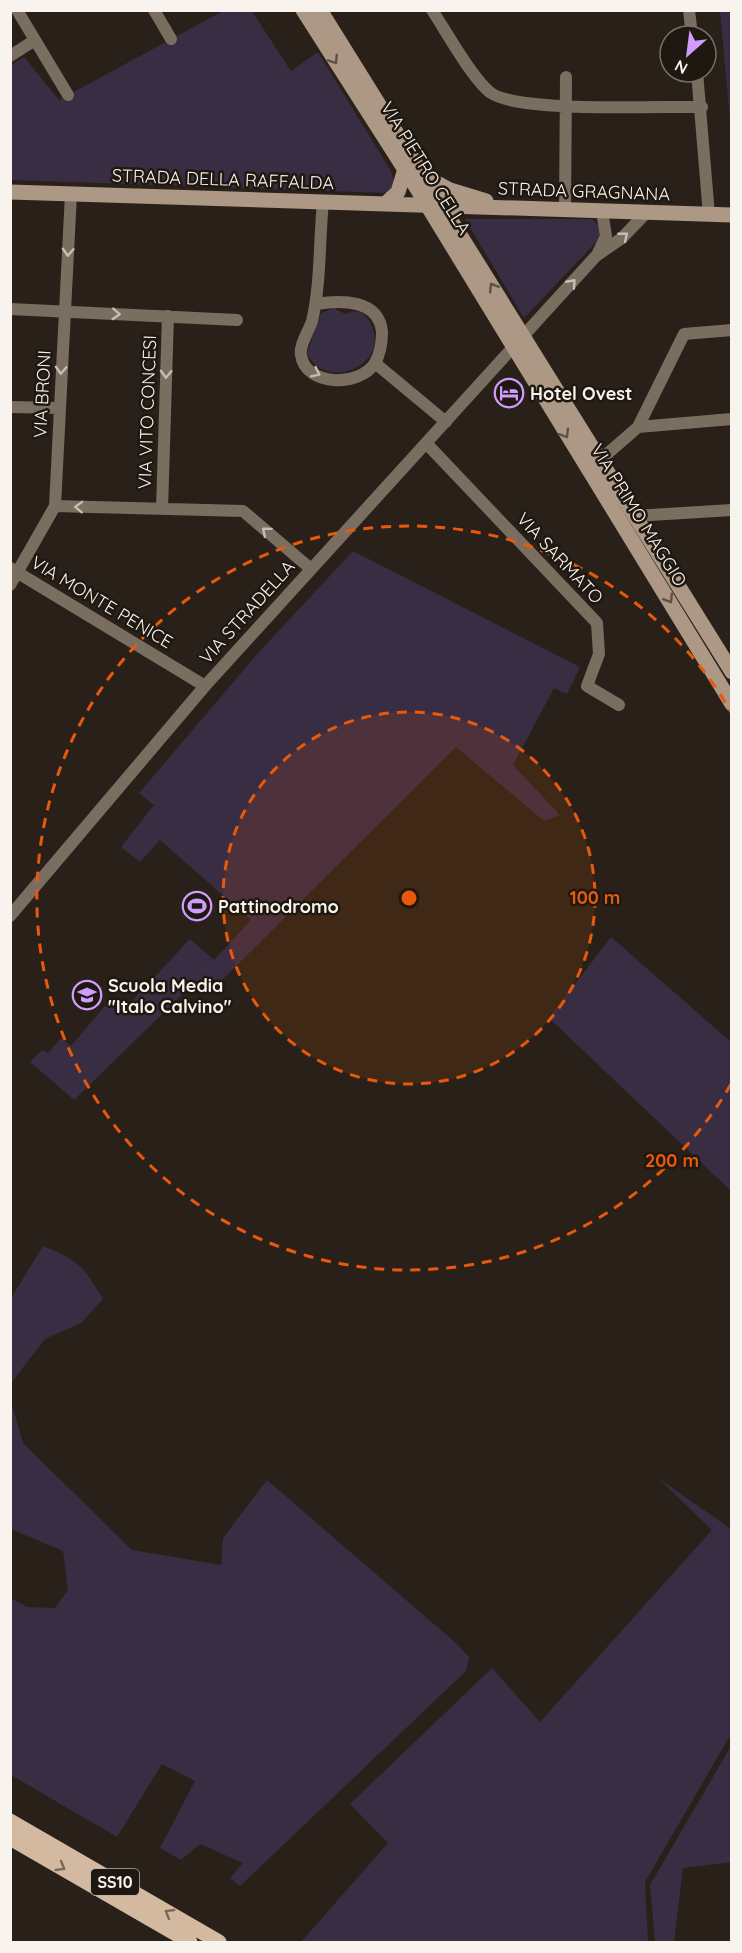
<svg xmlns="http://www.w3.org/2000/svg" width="742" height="1953" viewBox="0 0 742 1953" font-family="Quicksand,sans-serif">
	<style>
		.green { fill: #382d42 }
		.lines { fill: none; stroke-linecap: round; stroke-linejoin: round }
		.street { stroke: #7a6e61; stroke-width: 12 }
		.secondary { stroke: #ac9884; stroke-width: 15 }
		.primary { stroke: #d2b99f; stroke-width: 15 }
		.oneway { stroke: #5e5244 }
		.oneway2 { stroke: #c6beb6 }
		.oneway3 { stroke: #786858 }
		.ring { fill: none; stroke: #e8590c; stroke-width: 3; stroke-dasharray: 10 8 }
		.labels { text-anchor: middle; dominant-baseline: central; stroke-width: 5; stroke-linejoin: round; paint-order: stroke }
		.shield { fill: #1f1810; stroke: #b8b1ab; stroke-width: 1.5 }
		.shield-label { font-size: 16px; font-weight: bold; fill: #f9f3ee }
		.street-label { font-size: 18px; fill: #f9f3ee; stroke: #1f1810 }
		.poi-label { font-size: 18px; font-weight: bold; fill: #f9f3ee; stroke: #1f1810; text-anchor: start }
		.centre { fill: #e8590c; stroke: #1f1810; stroke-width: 3 }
		.ring-label { font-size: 18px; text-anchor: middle; font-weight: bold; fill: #e8590c; stroke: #1f1810; stroke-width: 5; stroke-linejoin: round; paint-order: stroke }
	</style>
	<rect width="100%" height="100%" fill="#292119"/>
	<!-- green -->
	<path class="green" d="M251,10L291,71L318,52L391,171L394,183L388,193L11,180V65L24,57L59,100L223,11Z
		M720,11H731V131Z
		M465,219H592L600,228L599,239L524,318Z
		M334,308L345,314L355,311L364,314C403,361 325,396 307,353L321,313Z
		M353,551L580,667L567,694L554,688L513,765L560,815L544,821L456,747L207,995L194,983L74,1100L30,1062L42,1050L48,1053L61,1038L71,1046L109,1001L122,1012L190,939L214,960L251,920L160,840L140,862L121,847L154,805L139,793L259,652Z
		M611,937L731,1042V1191L549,1018Z
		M43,1246C80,1261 82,1265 103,1299L81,1323L45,1339L11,1383V1298Z
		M10,1398L23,1443L132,1550L221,1565L223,1538L267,1480L457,1644L469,1657L466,1671L240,1886L230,1878L243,1863L200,1844L181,1860L160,1848L195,1781L162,1764L117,1837L11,1775V1598L27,1607L55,1608L68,1590L63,1551L11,1529Z
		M658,1478L731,1529V1734L645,1882L648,1942H301L388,1843L350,1804L492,1668L540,1722L712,1530Z
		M731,1746V1862L683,1868L674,1942H655L650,1885Z"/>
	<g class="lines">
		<!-- street -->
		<path class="street" d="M17,10L68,95
			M154,10L171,39
			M432,10C446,31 473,80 491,93C520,113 660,106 702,107
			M689,10L692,36
			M10,56L35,40
			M697,72L709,215
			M565,210L566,77
			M597,255L606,236L602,211
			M316,304C341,300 379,299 382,332C382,343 380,354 375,363C359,388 305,386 301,355C299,345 309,331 312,321C321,283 319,241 323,202
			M10,309L237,320
			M375,363L446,422
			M10,407L60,408
			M638,427L732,419
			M426,443L597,623L599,654L587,686L619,705
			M599,461L638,427L684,334L732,330
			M55,506L243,511L311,569
			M162,509L168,316
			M634,516L732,510
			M10,568L205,686
			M10,585L55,506L71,194
			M10,916L205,686L596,256L622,238L647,212"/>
		<!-- secondary -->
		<path class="secondary" d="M303,10L416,187L732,704
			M320,10L732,672
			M428,178L450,190L486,201
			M10,192L732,215
			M385,204L398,192L405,169"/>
		<!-- primary -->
		<path class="primary" d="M10,1821L219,1942
			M10,1838L190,1942"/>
	</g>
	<!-- one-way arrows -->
	<defs><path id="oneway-chevron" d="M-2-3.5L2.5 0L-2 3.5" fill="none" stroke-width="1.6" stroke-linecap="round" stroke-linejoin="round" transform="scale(1.5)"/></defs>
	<g class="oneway">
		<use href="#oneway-chevron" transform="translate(334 60) rotate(57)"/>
		<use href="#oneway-chevron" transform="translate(493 287) rotate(-122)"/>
		<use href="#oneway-chevron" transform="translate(565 434) rotate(59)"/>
		<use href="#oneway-chevron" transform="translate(669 599) rotate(58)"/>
	</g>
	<g class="oneway2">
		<use href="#oneway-chevron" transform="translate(624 236) rotate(-39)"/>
		<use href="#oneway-chevron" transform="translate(68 252) rotate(93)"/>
		<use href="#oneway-chevron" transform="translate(572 283) rotate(-48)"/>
		<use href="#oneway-chevron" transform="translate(116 314) rotate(3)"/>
		<use href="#oneway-chevron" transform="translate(61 370) rotate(93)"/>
		<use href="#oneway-chevron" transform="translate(316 373) rotate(26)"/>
		<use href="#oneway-chevron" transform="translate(166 374) rotate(92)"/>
		<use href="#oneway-chevron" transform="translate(79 507) rotate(-178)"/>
		<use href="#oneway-chevron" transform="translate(266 531) rotate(-140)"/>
	</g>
	<g class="oneway3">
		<use href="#oneway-chevron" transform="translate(61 1867) rotate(30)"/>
		<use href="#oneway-chevron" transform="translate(169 1913) rotate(-150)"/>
	</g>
	<!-- distance rings -->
	<circle cx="409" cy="898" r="186" fill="#e8590c" fill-opacity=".12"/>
	<g class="ring">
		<circle cx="409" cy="898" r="186"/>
		<path d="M731 1084A372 372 0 1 1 731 712"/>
	</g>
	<!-- icons -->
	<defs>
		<g id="hotel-ring" transform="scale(1.5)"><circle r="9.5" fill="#1f1810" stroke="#d09dff" stroke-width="1.5"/><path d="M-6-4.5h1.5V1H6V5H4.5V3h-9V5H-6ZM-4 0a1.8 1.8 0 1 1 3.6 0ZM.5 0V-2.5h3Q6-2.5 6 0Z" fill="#d09dff"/></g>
		<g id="stadium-ring" transform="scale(1.5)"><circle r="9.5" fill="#1f1810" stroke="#d09dff" stroke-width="1.5"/><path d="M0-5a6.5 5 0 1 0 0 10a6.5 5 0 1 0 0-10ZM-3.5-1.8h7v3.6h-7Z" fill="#d09dff"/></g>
		<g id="school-ring" transform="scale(1.5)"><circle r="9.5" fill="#1f1810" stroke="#d09dff" stroke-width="1.5"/><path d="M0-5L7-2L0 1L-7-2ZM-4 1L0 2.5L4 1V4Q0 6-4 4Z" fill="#d09dff"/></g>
	</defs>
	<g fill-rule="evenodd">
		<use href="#hotel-ring" x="509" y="393"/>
		<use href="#stadium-ring" x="197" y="906"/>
		<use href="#school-ring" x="87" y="995"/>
	</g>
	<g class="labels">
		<!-- shield labels -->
		<rect class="shield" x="91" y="1869" width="48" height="26" rx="4.5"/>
		<g class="shield-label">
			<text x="115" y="1882">SS10</text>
		</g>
		<!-- street labels -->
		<g class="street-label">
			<text transform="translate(426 168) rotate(58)">VIA PIETRO CELLA</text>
			<text transform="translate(223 179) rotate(2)">STRADA DELLA RAFFALDA</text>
			<text transform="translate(584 191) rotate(2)">STRADA GRAGNANA</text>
			<text transform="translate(42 394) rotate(-87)">VIA BRONI</text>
			<text transform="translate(147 412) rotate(-88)">VIA VITO CONCESI</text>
			<text transform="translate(639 515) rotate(58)">VIA PRIMO MAGGIO</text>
			<text transform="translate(560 558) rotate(47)">VIA SARMATO</text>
			<text transform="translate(102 602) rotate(31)">VIA MONTE PENICE</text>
			<text transform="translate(247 612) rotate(-48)">VIA STRADELLA</text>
		</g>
		<!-- poi labels -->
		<g class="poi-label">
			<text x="530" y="393">Hotel Ovest</text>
			<text x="218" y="906">Pattinodromo</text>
			<text x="108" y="985">Scuola Media<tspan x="108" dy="21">"Italo Calvino"</tspan></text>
		</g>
	</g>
	<circle cx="409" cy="898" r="9" class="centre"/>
	<g class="ring-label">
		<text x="595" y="904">100 m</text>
		<text x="672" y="1167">200 m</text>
	</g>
	<!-- border -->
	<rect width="742" height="1953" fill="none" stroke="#f9f3ee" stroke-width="24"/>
	<!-- north arrow -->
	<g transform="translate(688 54) rotate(208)"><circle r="28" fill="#1f1810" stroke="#767069" stroke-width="1.5"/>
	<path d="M0-4.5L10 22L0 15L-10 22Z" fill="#d09dff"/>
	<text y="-9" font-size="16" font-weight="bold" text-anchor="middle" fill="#f9f3ee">N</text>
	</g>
</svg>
